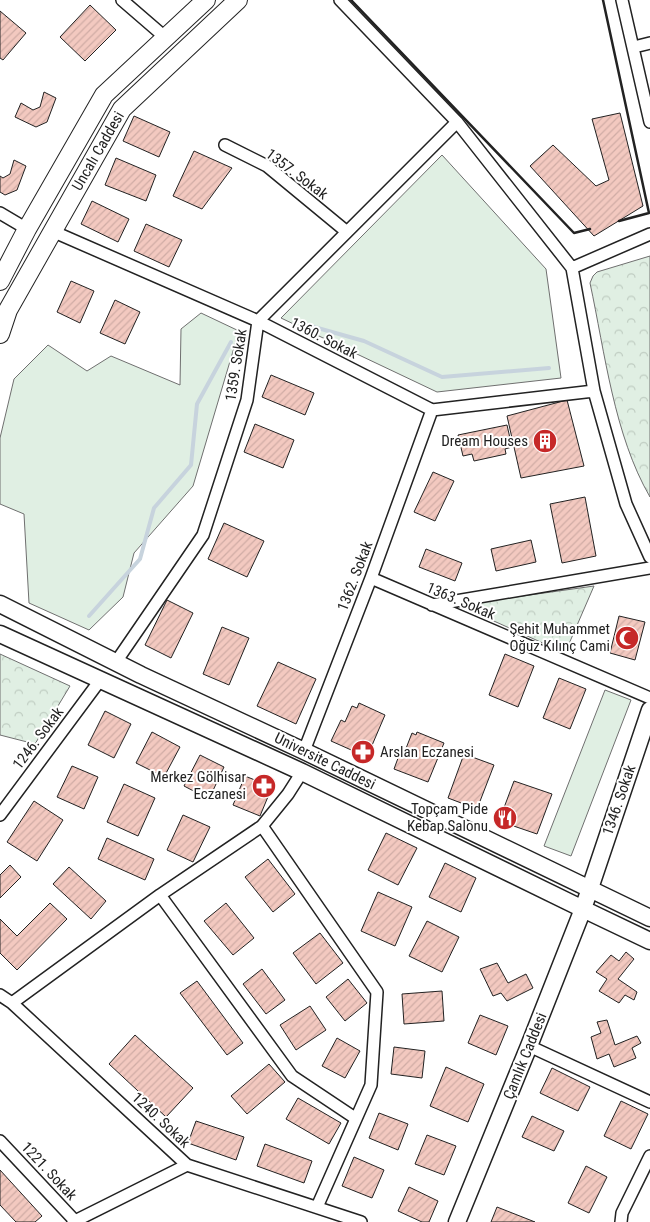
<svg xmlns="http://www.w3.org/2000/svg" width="650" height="1222" viewBox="0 0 650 1222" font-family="'Roboto Condensed',sans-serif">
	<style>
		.grass { fill: #e0efe3; stroke: #6f6f6f }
		.forest { fill: url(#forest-crowns); stroke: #6f6f6f }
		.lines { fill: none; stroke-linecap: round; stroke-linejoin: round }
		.stream { stroke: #c7d3dd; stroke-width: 4 }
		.building { fill: url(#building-hatch); stroke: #222 }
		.street-casing { stroke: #222; stroke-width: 14 }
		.secondary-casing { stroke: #222; stroke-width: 19 }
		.primary-casing { stroke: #222; stroke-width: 20 }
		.street { stroke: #fff; stroke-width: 11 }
		.secondary { stroke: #fff; stroke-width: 16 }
		.primary { stroke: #fff; stroke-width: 18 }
		.wall { stroke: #222; stroke-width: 2.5 }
		.labels { text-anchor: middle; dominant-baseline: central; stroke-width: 4; stroke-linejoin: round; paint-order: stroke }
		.street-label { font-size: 15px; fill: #222; stroke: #fff }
		.poi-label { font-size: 15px; fill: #222; stroke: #fff; text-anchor: end }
	</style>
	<defs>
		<pattern id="forest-crowns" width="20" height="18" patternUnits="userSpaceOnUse" patternTransform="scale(1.25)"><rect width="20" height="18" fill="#e0efe3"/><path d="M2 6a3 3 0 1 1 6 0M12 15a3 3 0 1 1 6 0" fill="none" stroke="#c0cdc2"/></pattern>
		<pattern id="building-hatch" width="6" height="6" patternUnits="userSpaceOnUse" patternTransform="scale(1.25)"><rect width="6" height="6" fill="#f3c9c0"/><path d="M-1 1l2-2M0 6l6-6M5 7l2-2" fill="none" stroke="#d0aca5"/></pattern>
	</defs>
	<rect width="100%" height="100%" fill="#fff"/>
	<!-- grass -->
	<path class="grass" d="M442,155L546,269L561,378L437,392L281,318Z
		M201,313L239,331L193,486L134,553L123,597L89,630L29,603L24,514L0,504V438L14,379L48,345L87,371L111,356L180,385L181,329Z
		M605,690L631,700L571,856L544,846Z"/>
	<!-- forest -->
	<path class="forest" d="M650,256V497C614,435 605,353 590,283L593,276L597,272Z
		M594,586L565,653L476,613L477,607L480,602Z
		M0,654L70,686L35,744L0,735Z"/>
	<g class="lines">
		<!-- stream -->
		<path class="stream" d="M307,325L364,341L442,377L549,368
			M89,616L140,559L154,508L191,465L197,404L231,342"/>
	</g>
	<!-- building -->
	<path class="building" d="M90,5L116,30L85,61L60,37Z
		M0,11L26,33L3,60L0,58Z
		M44,92L56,98L47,122L36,127L15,117L21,103L33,110L40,107Z
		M620,113L643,206L594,236L530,166L553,145L596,186L609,180L592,119Z
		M134,116L170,132L159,157L123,141Z
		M194,151L232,168L202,209L173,196Z
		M116,158L156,175L146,201L105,185Z
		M14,160L26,166L17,190L5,195L0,192V176L3,178L10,174Z
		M92,201L129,219L118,242L81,224Z
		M146,224L182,240L169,267L134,251Z
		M71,281L94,291L80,323L57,312Z
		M115,300L140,312L125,344L100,333Z
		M271,375L314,393L305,415L262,397Z
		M567,400L584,466L521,478L507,416Z
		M255,424L294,440L283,468L244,452Z
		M507,425L512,447L505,449L506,454L474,461L472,454L463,456L458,435Z
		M433,472L454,481L435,521L414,512Z
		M585,497L596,556L562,563L550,504Z
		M224,523L264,541L247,577L208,559Z
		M531,540L536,562L496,571L491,549Z
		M426,549L462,563L455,581L419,567Z
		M167,600L193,613L171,658L145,645Z
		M619,616L645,622L635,660L610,653Z
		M222,627L249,638L229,685L203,674Z
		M505,654L534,666L518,707L489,695Z
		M278,662L316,679L296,724L257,706Z
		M559,678L586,689L570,729L543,718Z
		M359,703L385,715L367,757L331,741L341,720L345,722L352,706L357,708Z
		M105,711L131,724L114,758L88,745Z
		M152,732L180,747L164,777L136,763Z
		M417,732L444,743L428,782L394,769L401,750L405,751L412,733L416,735Z
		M464,754L494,765L477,809L448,798Z
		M200,755L224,767L209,799L184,786Z
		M72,766L98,777L84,809L57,797Z
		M245,776L272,787L260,816L233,805Z
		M514,781L552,794L537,834L499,821Z
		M124,784L155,798L138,836L107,822Z
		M34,801L63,820L37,861L7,842Z
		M183,815L210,827L193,862L167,850Z
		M386,833L417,848L398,885L368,870Z
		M107,838L154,859L145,880L98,859Z
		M268,859L295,894L273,912L245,877Z
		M445,863L476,878L461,912L429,897Z
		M10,865L21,877L0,898V875Z
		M69,867L106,901L91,919L53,884Z
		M378,892L412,907L395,946L361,931Z
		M50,903L67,919L17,970L0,953V919L17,936Z
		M226,903L254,938L233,955L204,921Z
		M427,921L459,937L442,972L409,956Z
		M320,933L343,963L316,984L293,953Z
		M626,952L634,959L618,979L637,992L634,1000L625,995L619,1003L599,991L607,979L596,972L611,955L619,961Z
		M497,963L508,983L526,974L533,988L507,1001L501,993L493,996L480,969Z
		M262,969L285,1000L266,1014L243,984Z
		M348,979L367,1003L345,1021L326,997Z
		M197,981L243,1043L227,1055L180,993Z
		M442,991L444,1021L404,1024L402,994Z
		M310,1006L326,1030L296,1050L280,1025Z
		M480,1015L508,1026L496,1055L468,1043Z
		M607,1020L615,1045L637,1036L641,1043L632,1048L636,1058L614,1067L609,1054L597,1059L591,1037L601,1033L597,1022Z
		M135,1035L193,1088L166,1117L109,1064Z
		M337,1038L360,1051L345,1078L322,1066Z
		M394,1047L425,1051L422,1078L391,1074Z
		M269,1064L285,1082L247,1114L231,1096Z
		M446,1067L484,1084L468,1122L430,1106Z
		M552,1068L590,1087L578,1111L540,1093Z
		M298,1098L341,1123L329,1144L286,1119Z
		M621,1101L648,1114L631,1149L604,1136Z
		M379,1113L408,1124L398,1150L369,1138Z
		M532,1116L564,1131L554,1151L522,1137Z
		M196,1121L244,1137L236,1160L188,1143Z
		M427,1135L456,1146L444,1175L415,1164Z
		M265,1144L312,1161L304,1183L257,1166Z
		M354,1157L384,1170L372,1198L342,1186Z
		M586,1166L607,1177L589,1213L568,1203Z
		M0,1170L42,1216L35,1222H16L0,1205Z
		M409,1187L438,1201L429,1222H422L398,1211Z
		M497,1207L535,1222H491Z"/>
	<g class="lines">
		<!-- street casing -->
		<g class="street-casing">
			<path id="street" d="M122,0L166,38
				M340,0L457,122L572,268L594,391L626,504L650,557
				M622,0L650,122
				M634,47L650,43
				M225,145L267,166L347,232
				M0,213L27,229
				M52,231L258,321L432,410L594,391
				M572,268L650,234
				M371,578L650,698
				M432,605L650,568
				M116,662L203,535L247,400L258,321L457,122
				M304,751L371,578L432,410
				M0,815L101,679
				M262,826L377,992L371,1085L317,1207
				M160,895L292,1076L355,1118
				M0,995L12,1003L187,1165L361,1222
				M12,1003L160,895L262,826L288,794L302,772
				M529,1046L650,1102
				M0,1141L76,1222
				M73,1222L187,1165
				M621,1222L622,1213L650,1156"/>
		</g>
		<!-- secondary casing -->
		<g class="secondary-casing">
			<path id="secondary" d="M0,604L141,675L304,751L650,918
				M0,634L302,772L583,909L650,941
				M457,1222L529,1046L583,909L650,710"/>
		</g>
		<!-- primary casing -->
		<g class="primary-casing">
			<path id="primary" d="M0,281L27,229L104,95L206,0
				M0,334L8,310L122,109L238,0"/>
		</g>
		<!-- street -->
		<use href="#street" class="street"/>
		<!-- secondary -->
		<use href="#secondary" class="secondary"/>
		<!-- primary -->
		<use href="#primary" class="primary"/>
		<!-- wall -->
		<path class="wall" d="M351,0L574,233L590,229
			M603,0L649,213L619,221"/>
	</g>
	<!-- icons -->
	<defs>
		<g id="building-disc" transform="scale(1.25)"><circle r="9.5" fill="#c62828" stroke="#fff"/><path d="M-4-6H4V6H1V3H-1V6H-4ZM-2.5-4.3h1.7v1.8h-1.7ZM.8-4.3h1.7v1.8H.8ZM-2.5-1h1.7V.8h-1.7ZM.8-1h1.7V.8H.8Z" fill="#fff"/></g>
		<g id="mosque-disc" transform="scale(1.25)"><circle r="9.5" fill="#c62828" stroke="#fff"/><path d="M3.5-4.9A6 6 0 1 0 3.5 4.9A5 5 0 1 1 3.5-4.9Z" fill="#fff"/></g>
		<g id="pharmacy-disc" transform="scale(1.25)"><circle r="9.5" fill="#c62828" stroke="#fff"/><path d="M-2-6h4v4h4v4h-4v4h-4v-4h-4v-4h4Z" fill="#fff"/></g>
		<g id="restaurant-disc" transform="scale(1.25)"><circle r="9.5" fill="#c62828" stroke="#fff"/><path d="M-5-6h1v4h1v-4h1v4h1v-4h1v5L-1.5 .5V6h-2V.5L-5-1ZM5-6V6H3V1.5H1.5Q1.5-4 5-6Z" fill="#fff"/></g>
	</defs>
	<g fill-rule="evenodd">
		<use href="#building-disc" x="545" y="441"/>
		<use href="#mosque-disc" x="627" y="638"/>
		<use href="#pharmacy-disc" x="363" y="752"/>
		<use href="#pharmacy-disc" x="264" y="786"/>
		<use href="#restaurant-disc" x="505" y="818"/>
	</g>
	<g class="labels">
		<!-- street labels -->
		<g class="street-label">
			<text transform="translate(98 151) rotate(-60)">Uncalı Caddesi</text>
			<text transform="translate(297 174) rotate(37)">1357. Sokak</text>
			<text transform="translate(324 338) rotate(27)">1360. Sokak</text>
			<text transform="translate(236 365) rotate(-81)">1359. Sokak</text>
			<text transform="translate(355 576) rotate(-69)">1362. Sokak</text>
			<text transform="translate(461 601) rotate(23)">1363. Sokak</text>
			<text transform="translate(38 738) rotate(-53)">1246. Sokak</text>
			<text transform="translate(325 761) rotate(26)">Universite Caddesi</text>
			<text transform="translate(619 800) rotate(-71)">1346. Sokak</text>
			<text transform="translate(525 1056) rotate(-68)">Çamlık Caddesi</text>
			<text transform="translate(161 1120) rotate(43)">1240. Sokak</text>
			<text transform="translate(49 1171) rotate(47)">1221. Sokak</text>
		</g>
		<!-- poi labels -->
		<g class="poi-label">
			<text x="528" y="441">Dream Houses</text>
			<text x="610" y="629">Şehit Muhammet<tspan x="610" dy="17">Oğuz Kılınç Cami</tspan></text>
			<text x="380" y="752" text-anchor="start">Arslan Eczanesi</text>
			<text x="246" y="777">Merkez Gölhisar<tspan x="246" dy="17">Eczanesi</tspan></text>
			<text x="488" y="809">Topçam Pide<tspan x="488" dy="17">Kebap Salonu</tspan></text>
		</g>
	</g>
</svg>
